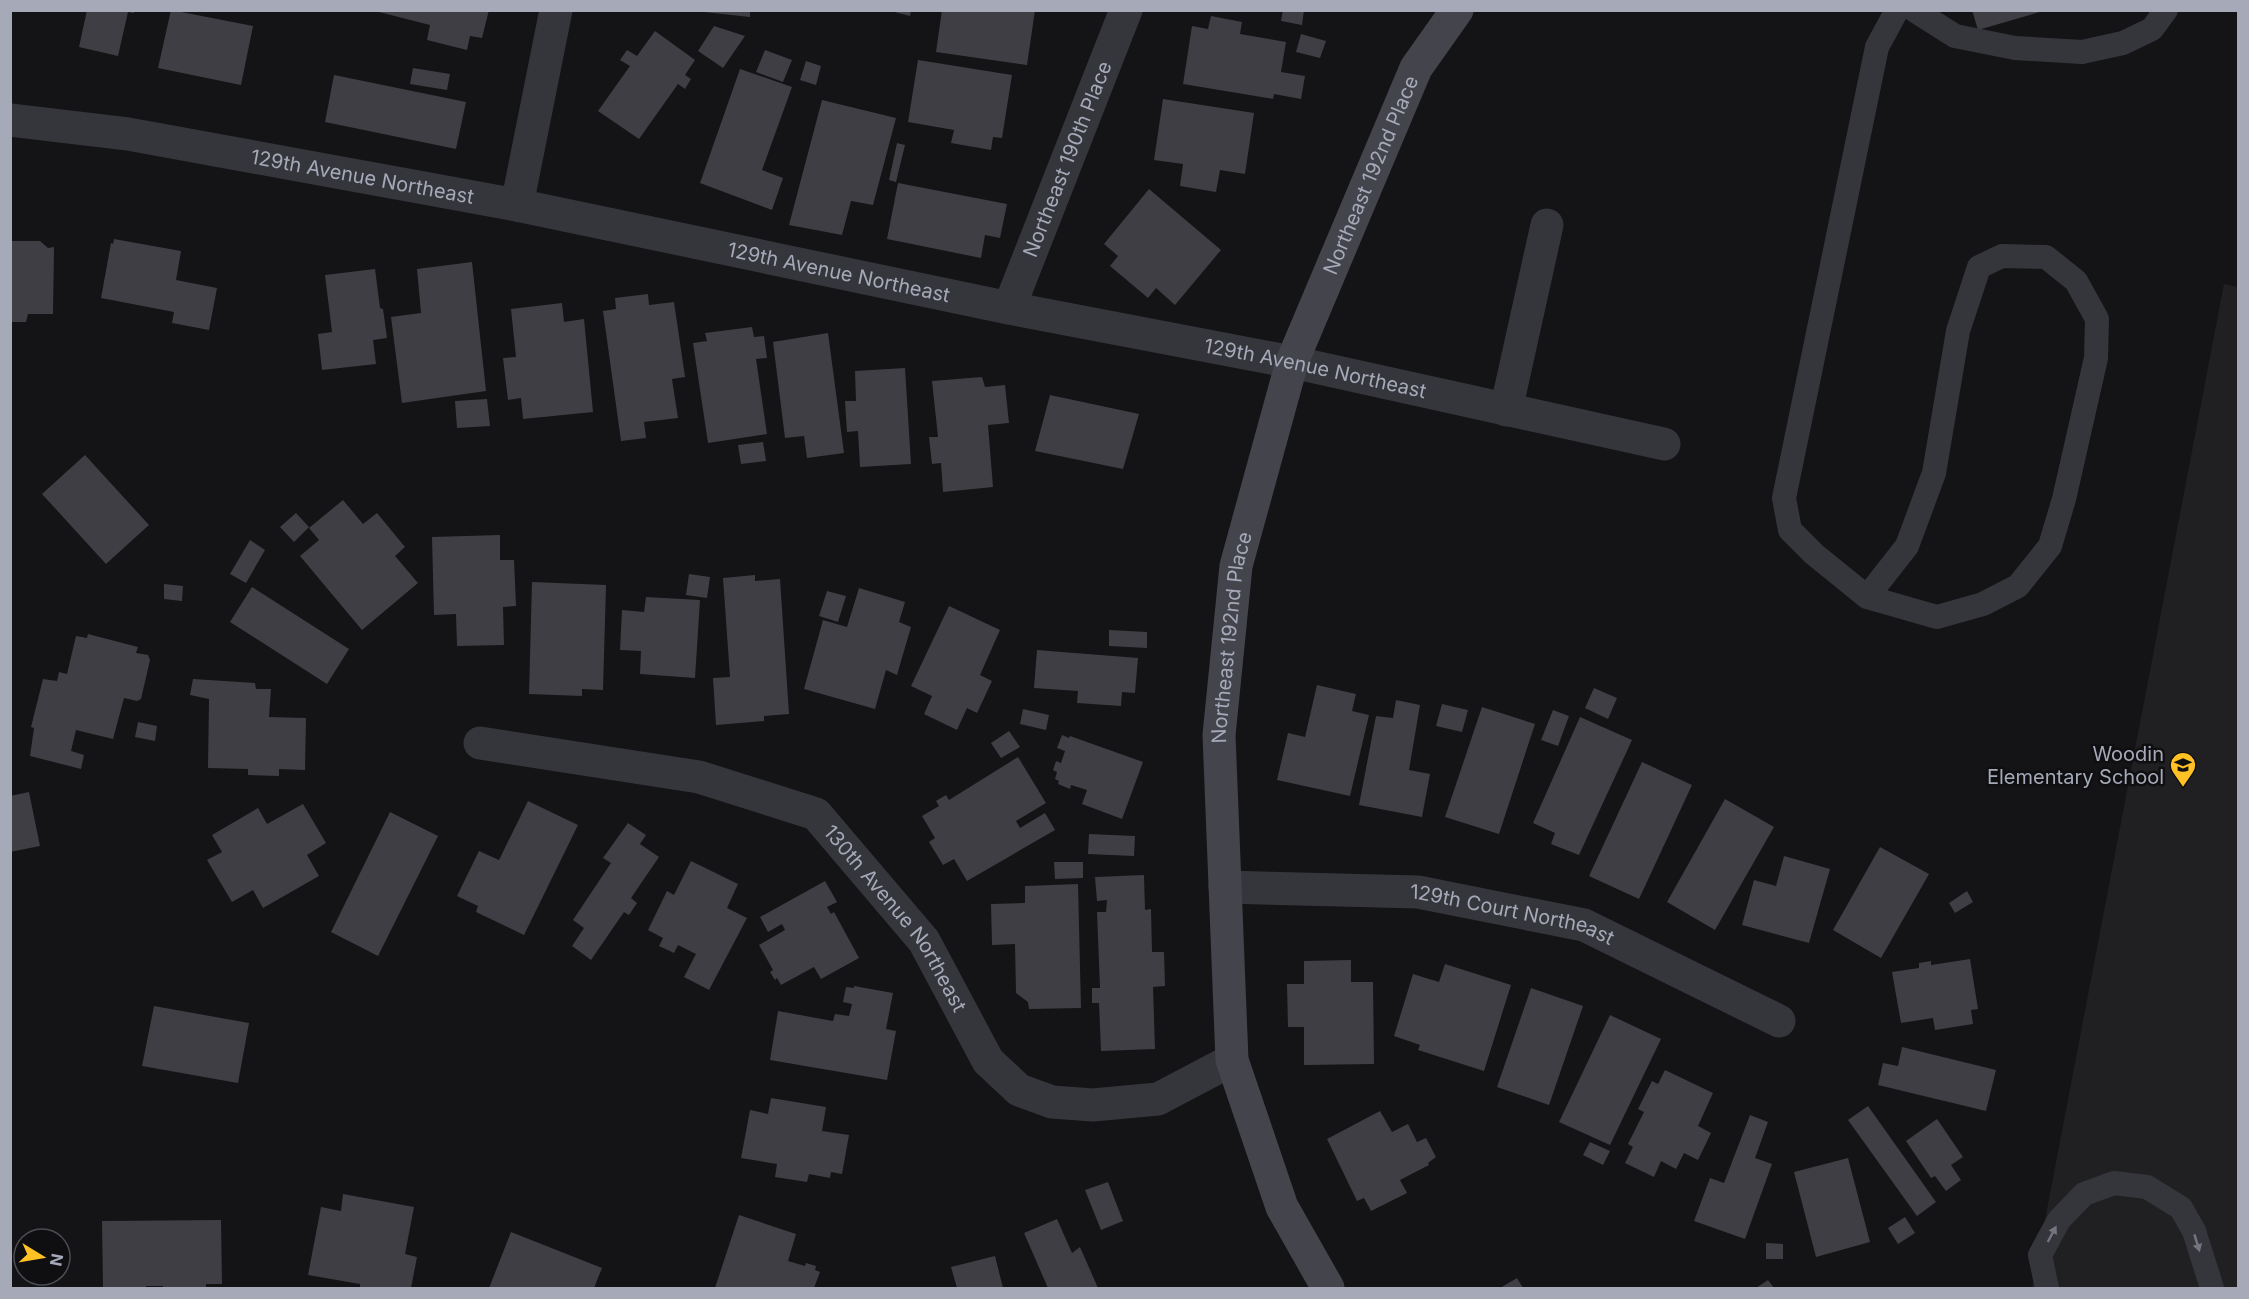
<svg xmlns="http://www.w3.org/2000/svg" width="2249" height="1299" viewBox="0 0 2249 1299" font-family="Inter,sans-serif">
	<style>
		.built { fill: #202023 }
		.building { fill: #3e3e44 }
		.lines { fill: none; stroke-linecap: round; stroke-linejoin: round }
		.service { stroke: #35363c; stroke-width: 24 }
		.minor { stroke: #35363c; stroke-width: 33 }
		.secondary { stroke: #43444c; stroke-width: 33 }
		.oneway { fill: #737580 }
		.labels { text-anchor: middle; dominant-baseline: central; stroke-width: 5; stroke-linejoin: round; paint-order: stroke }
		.street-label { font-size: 20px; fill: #a5a9b8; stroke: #0f0f11 }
		.poi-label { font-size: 20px; fill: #a5a9b8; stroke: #0f0f11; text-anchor: end }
	</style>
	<rect width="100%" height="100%" fill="#141416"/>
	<!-- built -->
	<path class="built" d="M2224,284L2238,287V1288H2032Z"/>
	<!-- building -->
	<path class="building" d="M87,10H134V13L128,12L118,56L79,47Z
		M171,10L253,26L241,85L158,68Z
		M371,10H489L482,38L470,36L467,50L427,40L430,25Z
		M704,10H750V17L704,12Z
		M887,10H911L910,16Z
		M942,10H1035L1027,65L936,52Z
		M1283,10H1304L1302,25L1281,21Z
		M1972,10H2043V11L1978,30Z
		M1211,16L1242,22L1240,34L1286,42L1281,72L1305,76L1301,99L1274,94L1273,99L1183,84L1192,26L1208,29Z
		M714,26L745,36L723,68L698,51Z
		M655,31L695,60L685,75L691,79L685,89L678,84L639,139L598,111L630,66L620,60L627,50L637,56Z
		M1301,34L1326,41L1320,58L1296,52Z
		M765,50L792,60L783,82L756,72Z
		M918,60L1012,75L1002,138L993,137L991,150L951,143L954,130L908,122Z
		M806,61L821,66L816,85L800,80Z
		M413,68L450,74L447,90L410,84Z
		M740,69L792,87L762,170L783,178L772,210L700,183Z
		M334,75L466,102L456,149L325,122Z
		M1163,99L1254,113L1245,174L1220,170L1216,192L1180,186L1183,164L1154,160Z
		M822,100L896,118L873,205L851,201L842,235L789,225Z
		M897,143L905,145L896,182L889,180Z
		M898,183L1007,204L1000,238L985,235L981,258L887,239Z
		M1149,189L1221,250L1175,305L1156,288L1148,298L1110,266L1118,256L1104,244Z
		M114,239L181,251L176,280L217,288L209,330L172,323L174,312L101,298L111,243L113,244Z
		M10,241H40L48,248L54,247L53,314H28L26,322H10Z
		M472,262L486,391L402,403L391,317L421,313L417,269Z
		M375,269L380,308L383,309L387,338L373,340L376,364L322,370L318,334L332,332L325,275Z
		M648,294L649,305L674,302L685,377L672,379L678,418L644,422L646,438L621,441L603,311L616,309L615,298Z
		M562,303L564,322L584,319L593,412L523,419L521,398L508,400L503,358L516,357L511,309Z
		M752,327L754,337L764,336L767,358L756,359L767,434L708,443L693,343L707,341L705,333Z
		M828,333L844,453L807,458L804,436L785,438L773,342Z
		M905,368L911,464L860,467L858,431L847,432L845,401H856L855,371Z
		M982,377L985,387L1005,385L1009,423L988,425L993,487L943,492L941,463L932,464L929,437H938L932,381Z
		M1050,395L1139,414L1123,469L1035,451Z
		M487,399L490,426L457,428L455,401Z
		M763,442L766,461L741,464L738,445Z
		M85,455L149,525L106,564L42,494Z
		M343,500L363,524L377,513L405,547L395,556L418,583L362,630L300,556L319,540L309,528Z
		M296,513L309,527L294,542L280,527Z
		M500,535V560H514L516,606L503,607L504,645L457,646L456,614L434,615L432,537Z
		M250,540L265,550L246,583L230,574Z
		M689,574L710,577L707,598L686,595Z
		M755,575V581L780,579L789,714L764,716V721L716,725L713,678L730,677L723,578Z
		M532,582L606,585L603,690L582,689V696L529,694Z
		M164,584L183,586L182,601L164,599Z
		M252,587L349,649L327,684L230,622Z
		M859,588L905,602L899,622L911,627L897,675L886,670L875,709L804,689L823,620L847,627Z
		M827,591L846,596L838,622L819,616Z
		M646,597L700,600L695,678L640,674L641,651L620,650L622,610L644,612Z
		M949,606L1000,630L980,675L992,681L977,713L967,708L957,730L924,714L932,696L911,686Z
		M1109,630L1147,632V648L1109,646Z
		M88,634L138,647L136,653L148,655L150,660L141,699L137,701L124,698L113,739L76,730L71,751L84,755L81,769L30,756L34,728L31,727L43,679L57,681L59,672L67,674L76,636L87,638Z
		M1037,650L1138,658L1135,693L1122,692L1121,706L1077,703L1078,691L1034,688Z
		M193,679L255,683L256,689H271L269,717L306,718L305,770L279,769V776L248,775V769L208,768L209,699L190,695Z
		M1317,685L1356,694L1352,711L1369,715L1350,796L1277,780L1288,733L1305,737Z
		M1594,688L1617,698L1608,719L1585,708Z
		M1396,700L1420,705L1409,770L1430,774L1422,817L1359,805L1376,716L1393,718Z
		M1442,704L1468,710L1462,732L1436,726Z
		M1482,707L1535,724L1499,834L1445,817Z
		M1023,709L1049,715L1046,730L1020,724Z
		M1553,710L1569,716L1558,746L1541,740Z
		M1580,717L1632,740L1579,855L1551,844L1555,833L1533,823Z
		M138,722L157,726L155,741L135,737Z
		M1009,731L1020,747L1001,758L991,743Z
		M1062,735L1069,738L1070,736L1143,762L1122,819L1082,804L1087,790L1071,785L1070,789L1058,784L1059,781L1055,779L1057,772L1053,770L1056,761L1061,763L1065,751L1057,748Z
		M1018,757L1046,803L1016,821L1020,828L1045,813L1055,830L967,881L954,859L943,865L929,842L935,838L922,816L939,806L936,801L946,795L949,800Z
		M1642,762L1692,785L1639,899L1589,876Z
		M29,792L40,846L10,852V796Z
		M1725,799L1774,827L1715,930L1667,902Z
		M528,801L578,825L524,935L476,912L478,906L457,896L479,851L499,860Z
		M303,804L326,843L307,855L319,876L263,908L253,890L232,902L207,860L222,852L212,835L258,808L267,824Z
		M390,812L438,836L378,956L331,932Z
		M628,823L646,835L640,844L659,857L631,898L637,903L629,915L624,912L591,960L572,946L584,928L573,920L611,863L603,858Z
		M1089,834L1135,836L1134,856L1088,854Z
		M1880,847L1929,874L1881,958L1833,930Z
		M1784,856L1830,869L1809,943L1742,925L1754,880L1776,886Z
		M691,861L738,884L727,908L747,918L709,990L684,977L696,954L678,945L674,953L659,946L663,938L648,930L667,891L674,895Z
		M1054,862H1083V878L1055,879Z
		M1144,875L1145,910L1151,909L1152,952H1164L1165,986L1153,987L1155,1049L1101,1051L1099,1003H1092V988H1100L1097,912H1106L1107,900L1097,901L1095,877Z
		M825,881L837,902L827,907L831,914L834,912L859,958L821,979L814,967L781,985L777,978L775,980L770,972L773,970L759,945L785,930L782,924L768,932L760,917Z
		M1078,884L1081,1008L1029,1009L1028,1002L1016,993L1015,944L992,945L991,904L1025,903V886Z
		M1967,891L1973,902L1955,913L1949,903Z
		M1970,959L1978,1009L1971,1010L1973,1024L1935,1030L1933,1018L1901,1023L1892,972L1919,968V963L1931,961V965Z
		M1351,960V982H1373L1374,1064L1304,1065V1027H1288L1287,984H1304V961Z
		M1445,964L1511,985L1484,1071L1418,1050L1420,1045L1394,1036L1413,974L1439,982Z
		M854,986L893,993L886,1029L896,1031L887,1080L770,1060L778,1011L833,1021L835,1014L849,1016L852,1004L843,1002L846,987L854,988Z
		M1531,988L1583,1006L1549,1105L1497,1087Z
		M154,1006L249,1023L238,1083L142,1066Z
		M1610,1015L1661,1039L1610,1145L1559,1122Z
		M1902,1047L1996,1070L1986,1111L1878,1085L1883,1063L1898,1066Z
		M1665,1070L1713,1093L1698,1126L1711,1133L1698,1160L1684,1153L1676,1169L1661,1161L1654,1177L1625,1163L1633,1147L1628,1144L1644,1112L1638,1109L1652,1081L1658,1084Z
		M771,1098L826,1107L822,1131L849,1135L842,1174L831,1172L830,1178L809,1174L807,1182L775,1177L777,1164L741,1158L750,1110L768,1114Z
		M1868,1106L1936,1202L1917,1216L1848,1120Z
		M1380,1111L1392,1132L1408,1124L1417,1142L1426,1138L1436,1157L1428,1163L1429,1165L1400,1180L1407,1193L1371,1211L1364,1198L1357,1201L1327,1139Z
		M1750,1115L1768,1122L1755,1158L1772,1164L1745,1239L1694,1221L1710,1178L1724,1183Z
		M1937,1119L1963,1157L1951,1165L1961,1180L1946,1191L1935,1176L1931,1178L1906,1141Z
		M1590,1142L1610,1151L1603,1165L1583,1155Z
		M1848,1158L1870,1242L1816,1257L1794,1172Z
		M1108,1182L1123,1221L1101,1230L1085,1190Z
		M343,1194L414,1207L405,1254L417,1257L411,1288H360V1284L308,1275L321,1207L341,1211Z
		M739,1215L796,1234L788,1261L805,1266L806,1263L816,1266L815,1270L820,1272L814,1288H715Z
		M1905,1217L1915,1233L1898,1244L1888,1228Z
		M1057,1219L1072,1253L1080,1247L1098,1288H1048L1024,1233Z
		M221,1220L222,1284H206V1288H163V1286H146V1288H103L102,1221Z
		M511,1232L602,1268L594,1288H489Z
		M1766,1243L1783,1244V1259H1766Z
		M995,1256L1003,1288H957L951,1267Z
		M1517,1278L1523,1288H1500Z
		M1768,1280L1774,1288H1756Z"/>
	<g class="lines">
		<!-- service -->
		<path class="service" d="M1914,10L1955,36L2015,48L2082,52L2123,43L2152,29L2166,10
			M1867,597L1907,546L1934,473L1958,331L1979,267L2002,256L2046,257L2076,281L2097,319L2096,358L2064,499L2050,546L2018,586L1983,604L1937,617L1867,597L1814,554L1790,530L1784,498L1877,47L1897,10
			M2047,1288L2040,1255L2059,1220L2084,1194L2114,1183L2147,1187L2181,1208L2194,1231L2212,1288"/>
		<!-- minor -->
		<g class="minor">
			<path id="s1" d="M10,120L128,134L517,205L1009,308L1292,362L1664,444"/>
			<path d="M517,205L556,10"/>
			<path id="s2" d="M1009,308L1126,10"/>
			<path d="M1506,410L1547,225"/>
			<path id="s3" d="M480,743L699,777L816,814L924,941L988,1061L1019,1090L1052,1102L1093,1105L1158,1099L1232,1060"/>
			<path id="s4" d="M1225,887L1418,892L1584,925L1779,1021"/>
		</g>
		<!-- secondary -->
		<path class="secondary" id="s5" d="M1328,1288L1282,1207L1232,1060L1219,735L1236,566L1292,362L1416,68L1457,10"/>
	</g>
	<!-- one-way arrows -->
	<defs><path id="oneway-solid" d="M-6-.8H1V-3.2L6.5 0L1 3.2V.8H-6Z" transform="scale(1.5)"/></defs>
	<g class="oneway">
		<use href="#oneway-solid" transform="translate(2052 1234) rotate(-62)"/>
		<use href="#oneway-solid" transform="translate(2197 1243) rotate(73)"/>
	</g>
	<!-- icons -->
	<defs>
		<g id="school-pin" transform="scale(1.35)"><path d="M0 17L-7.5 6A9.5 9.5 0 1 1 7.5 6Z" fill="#ffc123" stroke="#0f0f11"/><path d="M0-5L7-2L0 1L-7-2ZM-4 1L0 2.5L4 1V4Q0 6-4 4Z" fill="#111"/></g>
	</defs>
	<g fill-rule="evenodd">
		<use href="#school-pin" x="2183" y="765"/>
	</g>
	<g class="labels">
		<!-- street labels -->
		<g class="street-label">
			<text stroke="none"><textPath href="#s2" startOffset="160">Northeast 190th Place</textPath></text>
			<text stroke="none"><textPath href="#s5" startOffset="1158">Northeast 192nd Place</textPath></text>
			<text stroke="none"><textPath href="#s1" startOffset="357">129th Avenue Northeast</textPath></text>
			<text stroke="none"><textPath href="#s1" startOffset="843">129th Avenue Northeast</textPath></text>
			<text stroke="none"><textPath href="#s1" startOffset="1329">129th Avenue Northeast</textPath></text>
			<text stroke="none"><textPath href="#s5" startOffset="672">Northeast 192nd Place</textPath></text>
			<text stroke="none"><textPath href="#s4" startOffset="290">129th Court Northeast</textPath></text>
			<text stroke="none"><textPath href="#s3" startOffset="476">130th Avenue Northeast</textPath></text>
		</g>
		<!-- poi labels -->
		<g class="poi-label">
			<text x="2164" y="754">Woodin<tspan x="2164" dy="23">Elementary School</tspan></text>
		</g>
	</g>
	<!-- border -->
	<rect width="2249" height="1299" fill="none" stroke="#a5a9b8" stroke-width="24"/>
	<!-- north arrow -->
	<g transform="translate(42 1257) rotate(101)"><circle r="28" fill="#0f0f11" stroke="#4b4d54" stroke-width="1.5"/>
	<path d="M0-4.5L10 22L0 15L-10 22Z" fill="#ffc123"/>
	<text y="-9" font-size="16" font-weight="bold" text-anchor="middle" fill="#a5a9b8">N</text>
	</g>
</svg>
